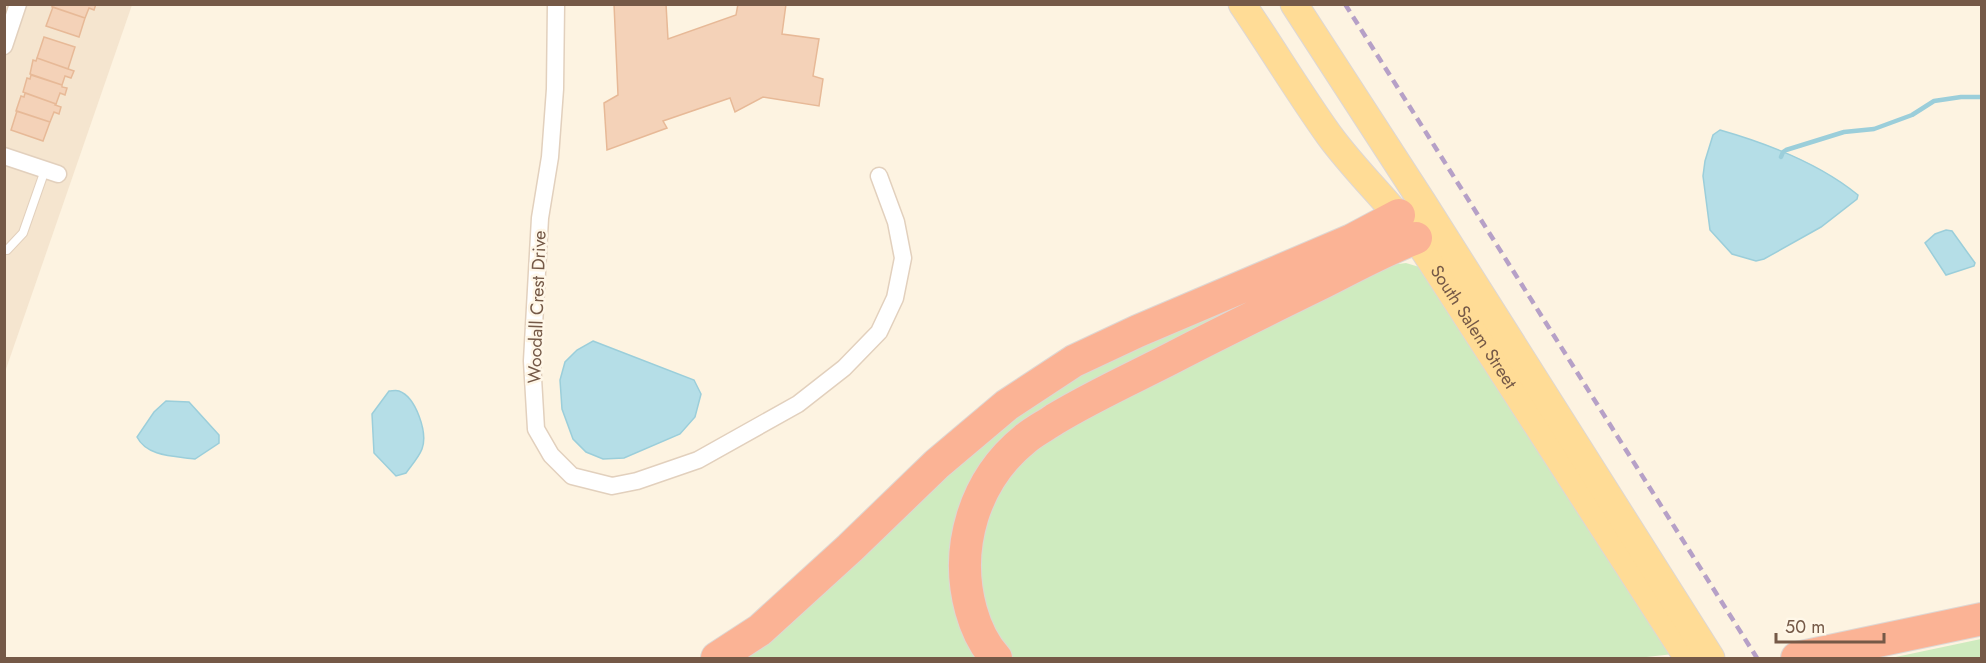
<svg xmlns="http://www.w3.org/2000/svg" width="1986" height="663" viewBox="0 0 1986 663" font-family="Jost,sans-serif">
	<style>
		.residential { fill: #f5e5cf }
		.green { fill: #cfebbf }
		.water { fill: #b5dee7; stroke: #9bceda; stroke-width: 1.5 }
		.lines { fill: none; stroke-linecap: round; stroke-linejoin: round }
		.stream { stroke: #9bceda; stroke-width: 4.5 }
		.building { fill: #f4d2b8; stroke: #e7b997; stroke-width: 1.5 }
		.lane-casing { stroke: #e2d0bd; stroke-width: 10 }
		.street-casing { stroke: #e2d0bd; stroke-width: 19 }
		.primary-casing { stroke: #ded7d3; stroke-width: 29 }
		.highway-casing { stroke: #ded7d3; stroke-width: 34 }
		.lane { stroke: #fff; stroke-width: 8 }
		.street { stroke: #fff; stroke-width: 16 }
		.primary { stroke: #ffdc96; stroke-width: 27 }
		.highway { stroke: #fbb395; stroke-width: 32 }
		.rail { stroke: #b6a0c7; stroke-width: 4.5; stroke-dasharray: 9 6; stroke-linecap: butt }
		.labels { text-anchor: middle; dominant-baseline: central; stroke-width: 5; stroke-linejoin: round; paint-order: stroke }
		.street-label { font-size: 18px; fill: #755947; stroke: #fff7e8 }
	</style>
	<rect width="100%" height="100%" fill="#fdf3e1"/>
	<!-- residential -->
	<path class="residential" d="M5,5H132L5,372Z"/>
	<!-- green -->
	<path class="green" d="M1406,263L1426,269L1674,654L1637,658H1012L1010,657L985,624L973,550L1001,475L1029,444L1383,266Z
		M1250,293L1255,304L973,491L983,658H730L1055,381Z
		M1981,639V658H1891Z"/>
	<!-- water -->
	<path class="water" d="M1720,130C1769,144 1819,163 1858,195L1857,199L1821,227L1764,259L1756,261L1732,254L1710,230L1703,176L1705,161L1713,135Z
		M1946,230L1952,231L1975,263L1974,266L1946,275L1925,243L1935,234Z
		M593,341L694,380L701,394L695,417L680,434L624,458L603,459L586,452L573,439L562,409L560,380L565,362L577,350Z
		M389,391C392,391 396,390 399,391C416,397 428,433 422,449C419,457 411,466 406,473L396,476L374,453L372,414Z
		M166,401L189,402L219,435V443L195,459C175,456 147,457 137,437L154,412Z"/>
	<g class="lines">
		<!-- stream -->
		<path class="stream" d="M1781,157L1783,152L1786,150L1844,132L1874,129L1912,115L1934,101L1961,97H1982"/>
	</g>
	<!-- building -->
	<path class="building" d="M52,4H96L94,10L89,8L85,18L52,7Z
		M614,4H666L668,39L736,15L738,4H786L782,34L819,39L813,76L823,79L819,106L763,97L735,112L730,98L663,121L667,128L607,150L604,103L618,95Z
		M53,7L85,18L79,37L46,26Z
		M44,37L75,47L68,69L37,58Z
		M37,58L74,71L71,78L65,76L62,85L30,74L33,60L36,61Z
		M31,75L62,85V87L67,88L65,95L60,93L56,104L23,92L27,78L30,79Z
		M25,93L56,104L55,105L61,107L59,114L54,112L50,122L16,111L21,96L24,97Z
		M17,111L50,122L43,141L11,130Z"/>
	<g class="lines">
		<!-- lane casing -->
		<g class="lane-casing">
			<path id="lane" d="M4,250H7L23,233L45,170"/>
		</g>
		<!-- street casing -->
		<g class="street-casing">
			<path id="street" d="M556,4L555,89L550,157L540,218L532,361L536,429L551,455L572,476L612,486L637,481L698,460L798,404L844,368L879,332L895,298L903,258L896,222L879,176
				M4,46L18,4
				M4,156L58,174"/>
		</g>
		<!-- primary casing -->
		<g class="primary-casing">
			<g id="primary">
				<path id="s1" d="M1242,4C1272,48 1299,93 1329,135C1356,172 1389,202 1416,238L1688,658"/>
				<path d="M1294,4L1423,203L1711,658"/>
			</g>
		</g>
		<!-- highway casing -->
		<g class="highway-casing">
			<path id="highway" d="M717,658L760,630L850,548L937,464L1007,405L1074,361L1138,331L1352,240L1399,215
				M996,658C984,645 976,628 971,610C954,548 974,480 1025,439C1034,431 1045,426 1055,419C1093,396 1133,378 1172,358C1220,333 1269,309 1318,285C1350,269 1382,251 1416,238
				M1797,658L1982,619"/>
		</g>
		<!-- lane -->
		<use href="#lane" class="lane"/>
		<!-- street -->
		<use href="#street" class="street"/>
		<!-- primary -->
		<use href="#primary" class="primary"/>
		<!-- highway -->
		<use href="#highway" class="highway"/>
		<!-- rail -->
		<path class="rail" d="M1345,4L1757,658"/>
	</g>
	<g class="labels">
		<!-- street labels -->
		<g class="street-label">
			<text transform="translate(537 307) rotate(-88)">Woodall Crest Drive</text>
			<text stroke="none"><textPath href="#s1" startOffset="398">South Salem Street</textPath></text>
		</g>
	</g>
	<!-- border -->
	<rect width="1986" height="663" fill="none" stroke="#755947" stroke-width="12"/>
	<!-- scale -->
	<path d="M1776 633v9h108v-9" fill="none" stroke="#755947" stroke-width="3"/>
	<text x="1785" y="633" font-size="18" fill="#755947" stroke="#fff7e8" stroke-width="4.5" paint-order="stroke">50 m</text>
</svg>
